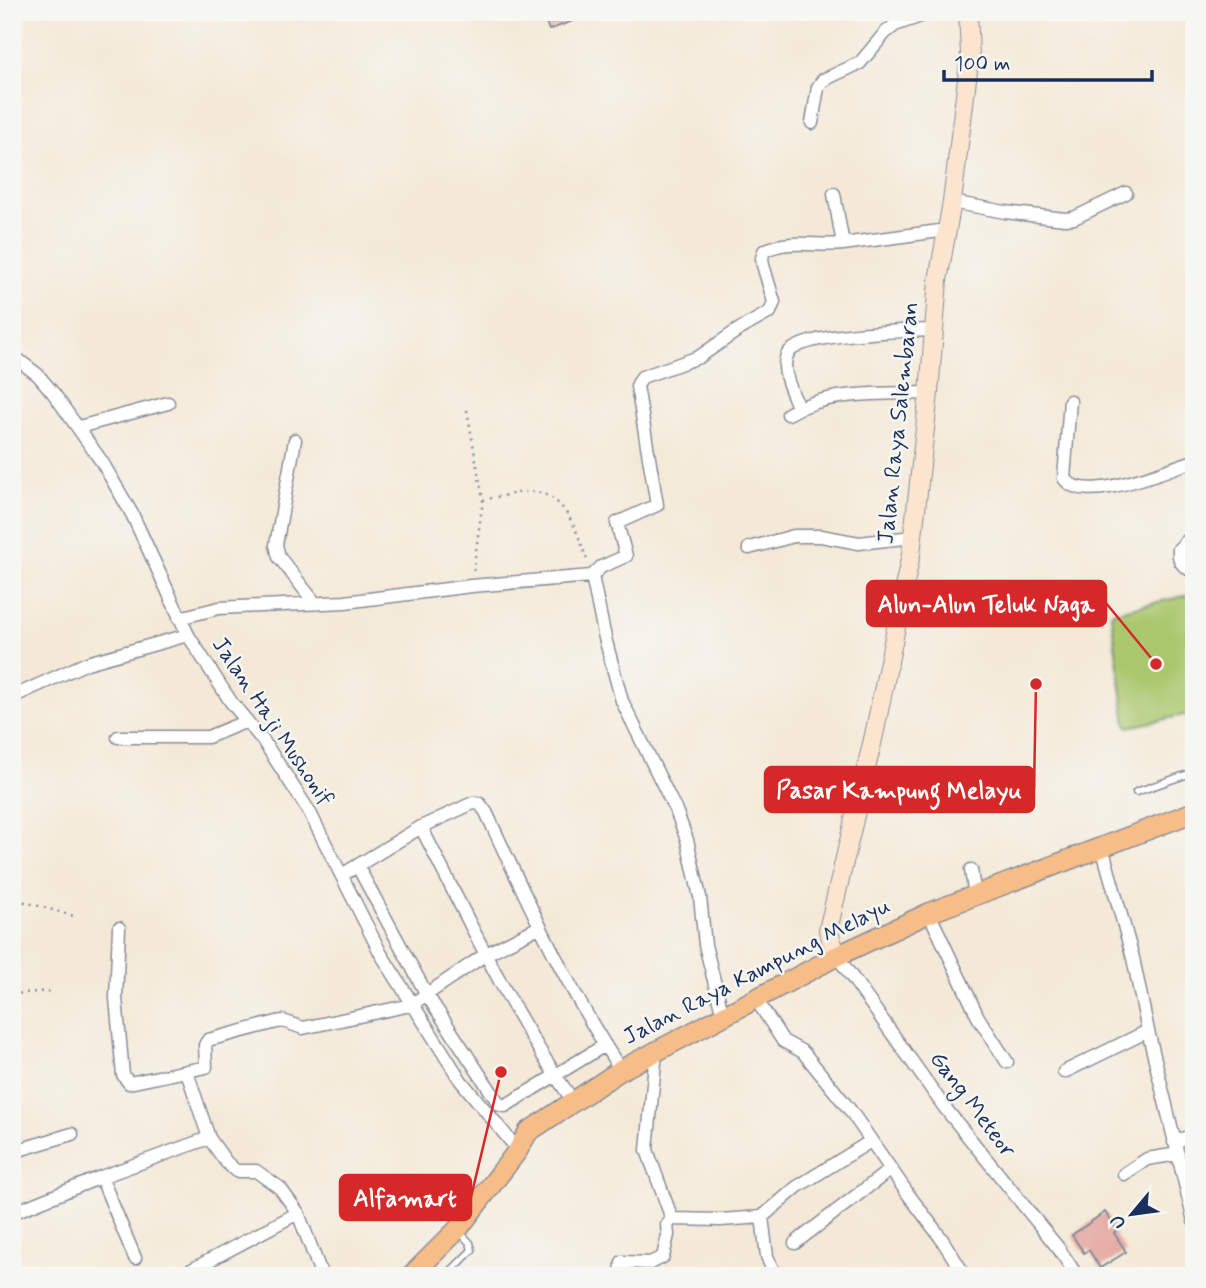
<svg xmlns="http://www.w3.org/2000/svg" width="1206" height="1288" viewBox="0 0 1206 1288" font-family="Mynerve,sans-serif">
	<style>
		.green { fill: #aac76e; stroke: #627b66; stroke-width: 2 }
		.building { fill: #e4aaa3 }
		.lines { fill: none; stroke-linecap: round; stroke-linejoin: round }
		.service-casing { stroke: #888c9a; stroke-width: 9 }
		.minor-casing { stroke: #888c9a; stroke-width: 15 }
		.secondary-casing { stroke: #888c9a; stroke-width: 20 }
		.primary-casing { stroke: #888c9a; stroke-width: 22 }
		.path { stroke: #888c9a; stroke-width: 2.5; stroke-dasharray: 2 5; stroke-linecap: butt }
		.service { stroke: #fff; stroke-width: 6 }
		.minor { stroke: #fff; stroke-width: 12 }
		.secondary { stroke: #fce5cf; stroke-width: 18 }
		.primary { stroke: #f7bd88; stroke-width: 19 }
		.labels { text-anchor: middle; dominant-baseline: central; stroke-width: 5; stroke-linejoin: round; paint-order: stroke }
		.street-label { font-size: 23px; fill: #1b2f5e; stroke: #f6f6f2 }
		.leader { fill: none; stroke: #d62828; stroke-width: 2.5 }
		.callout-dot { fill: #d62828; stroke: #f6f6f2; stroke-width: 2.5 }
		.callout { fill: #d62828; stroke: #d62828; stroke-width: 2.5 }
		.callout-label { font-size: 24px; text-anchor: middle; font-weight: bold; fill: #fff }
	</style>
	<rect width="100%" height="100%" fill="#f6f6f2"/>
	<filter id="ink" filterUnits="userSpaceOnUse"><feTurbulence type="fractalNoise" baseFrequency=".0143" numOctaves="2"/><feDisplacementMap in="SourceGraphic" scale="14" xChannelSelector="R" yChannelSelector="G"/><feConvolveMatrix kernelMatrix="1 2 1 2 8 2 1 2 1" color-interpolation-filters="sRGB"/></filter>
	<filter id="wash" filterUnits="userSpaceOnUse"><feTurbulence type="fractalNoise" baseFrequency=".00686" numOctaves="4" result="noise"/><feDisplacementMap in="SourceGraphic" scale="28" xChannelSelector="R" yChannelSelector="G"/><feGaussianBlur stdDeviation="1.57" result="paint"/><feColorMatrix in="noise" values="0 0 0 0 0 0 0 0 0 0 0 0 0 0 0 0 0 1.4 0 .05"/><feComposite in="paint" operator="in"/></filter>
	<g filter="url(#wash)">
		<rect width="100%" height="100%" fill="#f4e9d7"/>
		<!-- green -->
		<path class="green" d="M1194,594V713L1129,727L1126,724L1111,614L1113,612Z"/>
		<g id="blocks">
			<!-- building -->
			<path class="building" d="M542,12H593V13L549,30Z
				M1105,1212L1117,1230L1114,1233L1126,1252L1100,1268L1089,1250L1084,1253L1072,1235Z"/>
		</g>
	</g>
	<g filter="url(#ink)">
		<use href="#blocks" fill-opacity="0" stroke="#888c9a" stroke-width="2"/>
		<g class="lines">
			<!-- service casing -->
			<g class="service-casing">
				<path id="service" d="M1136,792L1194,772
					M446,1276L472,1250L470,1243L459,1231"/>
			</g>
			<!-- minor casing -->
			<g class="minor-casing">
				<path id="minor" d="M812,123L818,87L823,80L860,63L885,33L895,25L932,12
					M834,194L843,244L947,230
					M952,202L1005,212L1065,219L1074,218L1126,193
					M12,355L38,375L54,394L102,462L132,514L188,635L231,702L264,742L309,811L381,954L461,1081L518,1150
					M1070,401L1064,478C1082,507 1167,469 1194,461
					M798,407C793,393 780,371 787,355C798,332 908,331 934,330
					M788,414C829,390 883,394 929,393
					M79,427L168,403
					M295,440L276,545L279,557L315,603
					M1194,539L1188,540L1179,549C1178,562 1182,566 1194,572
					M749,548L794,536H821L859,543L913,537
					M592,576L605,638L622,701L677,813L687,840L700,897L705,945L723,1016
					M179,618L219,608L345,602L471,586L592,576L601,567L626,556L617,523L657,505L637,386L642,377L699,357L738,330L770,312L774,302L763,265L762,258L764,251C789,238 817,247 843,244
					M12,697L87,663L188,635
					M118,737H208L247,721
					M421,827C468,919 513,1016 573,1101
					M1102,847L1133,958L1148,1031L1194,1221
					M358,867L427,995L500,1105L505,1106L605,1045
					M971,870L975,896
					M342,875L421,827L473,803L480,804L486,812C527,900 567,989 621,1070
					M929,913L978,1017L1007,1062
					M119,928L116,998L123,1075L129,1083L206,1067L205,1045L208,1040L277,1022L283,1021L303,1028L411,1005L486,954L539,927
					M837,956L945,1108L1059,1249L1077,1276
					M756,999L783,1041L803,1052L850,1110L908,1194L941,1238L965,1276
					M656,1051L647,1150L672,1219
					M187,1072L209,1138L226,1162L236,1171H256L280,1188L298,1213L322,1276
					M1064,1072L1148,1031
					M1174,1142L1194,1135
					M12,1152L72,1134
					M1124,1174L1147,1159L1178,1154
					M101,1177L135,1258
					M12,1213L101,1177L209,1138
					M762,1217L767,1256L775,1276
					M795,1243L891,1169
					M180,1276L298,1213
					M621,1276L622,1262L650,1263L663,1257L668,1235L667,1225L672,1219L721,1220L762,1217L797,1187L871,1141"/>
			</g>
			<!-- secondary casing -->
			<g class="secondary-casing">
				<path id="secondary" d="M837,956L828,930L874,735L911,554L929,393L938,280L952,202L970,54L968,12"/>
			</g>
			<!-- primary casing -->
			<g class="primary-casing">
				<path id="primary" d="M411,1276L458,1229L518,1150L528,1132L621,1070L837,956L929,913L1194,812"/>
			</g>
			<!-- path -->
			<path class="path" d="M467,410L483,500L473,572
				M483,500C498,497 513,493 527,492C565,489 578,534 588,563
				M12,894L25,902L77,917
				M12,994L49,991"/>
			<!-- service -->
			<use href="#service" class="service"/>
			<!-- minor -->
			<use href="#minor" class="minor"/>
			<!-- secondary -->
			<use href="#secondary" class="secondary"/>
			<!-- primary -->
			<use href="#primary" class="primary"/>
		</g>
	</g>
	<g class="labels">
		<!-- street labels -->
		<g class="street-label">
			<text transform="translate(899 423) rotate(-84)">Jalan Raya Salembaran</text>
			<text transform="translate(272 722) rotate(56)">Jalan Haji Mushonif</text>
			<text transform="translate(757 972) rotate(-27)">Jalan Raya Kampung Melayu</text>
			<text transform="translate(972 1105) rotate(53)">Gang Meteor</text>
		</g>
	</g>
	<!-- callouts -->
	<path class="leader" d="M1156 664L1106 603M1036 684L1034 789M501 1072L471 1197"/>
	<g class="callout-dot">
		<circle cx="1156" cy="664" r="7"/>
		<circle cx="1036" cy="684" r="7"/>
		<circle cx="501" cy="1072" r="7"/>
	</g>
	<g class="callout">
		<rect x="867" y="581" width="239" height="45" rx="7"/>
		<rect x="765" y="767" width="269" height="45" rx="7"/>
		<rect x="340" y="1175" width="131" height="45" rx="7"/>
	</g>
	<g class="callout-label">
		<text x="986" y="612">Alun-Alun Teluk Naga</text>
		<text x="899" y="798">Pasar Kampung Melayu</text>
		<text x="405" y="1206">Alfamart</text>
	</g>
	<!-- margin -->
	<rect width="1206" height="1288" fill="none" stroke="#f6f6f2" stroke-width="42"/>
	<!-- north arrow -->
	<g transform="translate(1132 1214) rotate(241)" stroke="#f6f6f2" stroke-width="5" paint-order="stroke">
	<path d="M0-5L12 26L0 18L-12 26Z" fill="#1b2f5e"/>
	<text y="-10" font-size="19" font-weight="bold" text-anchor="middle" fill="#1b2f5e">U</text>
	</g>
	<!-- scale -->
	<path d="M944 70v10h208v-10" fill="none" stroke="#1b2f5e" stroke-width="3.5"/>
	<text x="954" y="70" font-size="21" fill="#1b2f5e" stroke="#f6f6f2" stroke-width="5" paint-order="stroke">100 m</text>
</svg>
